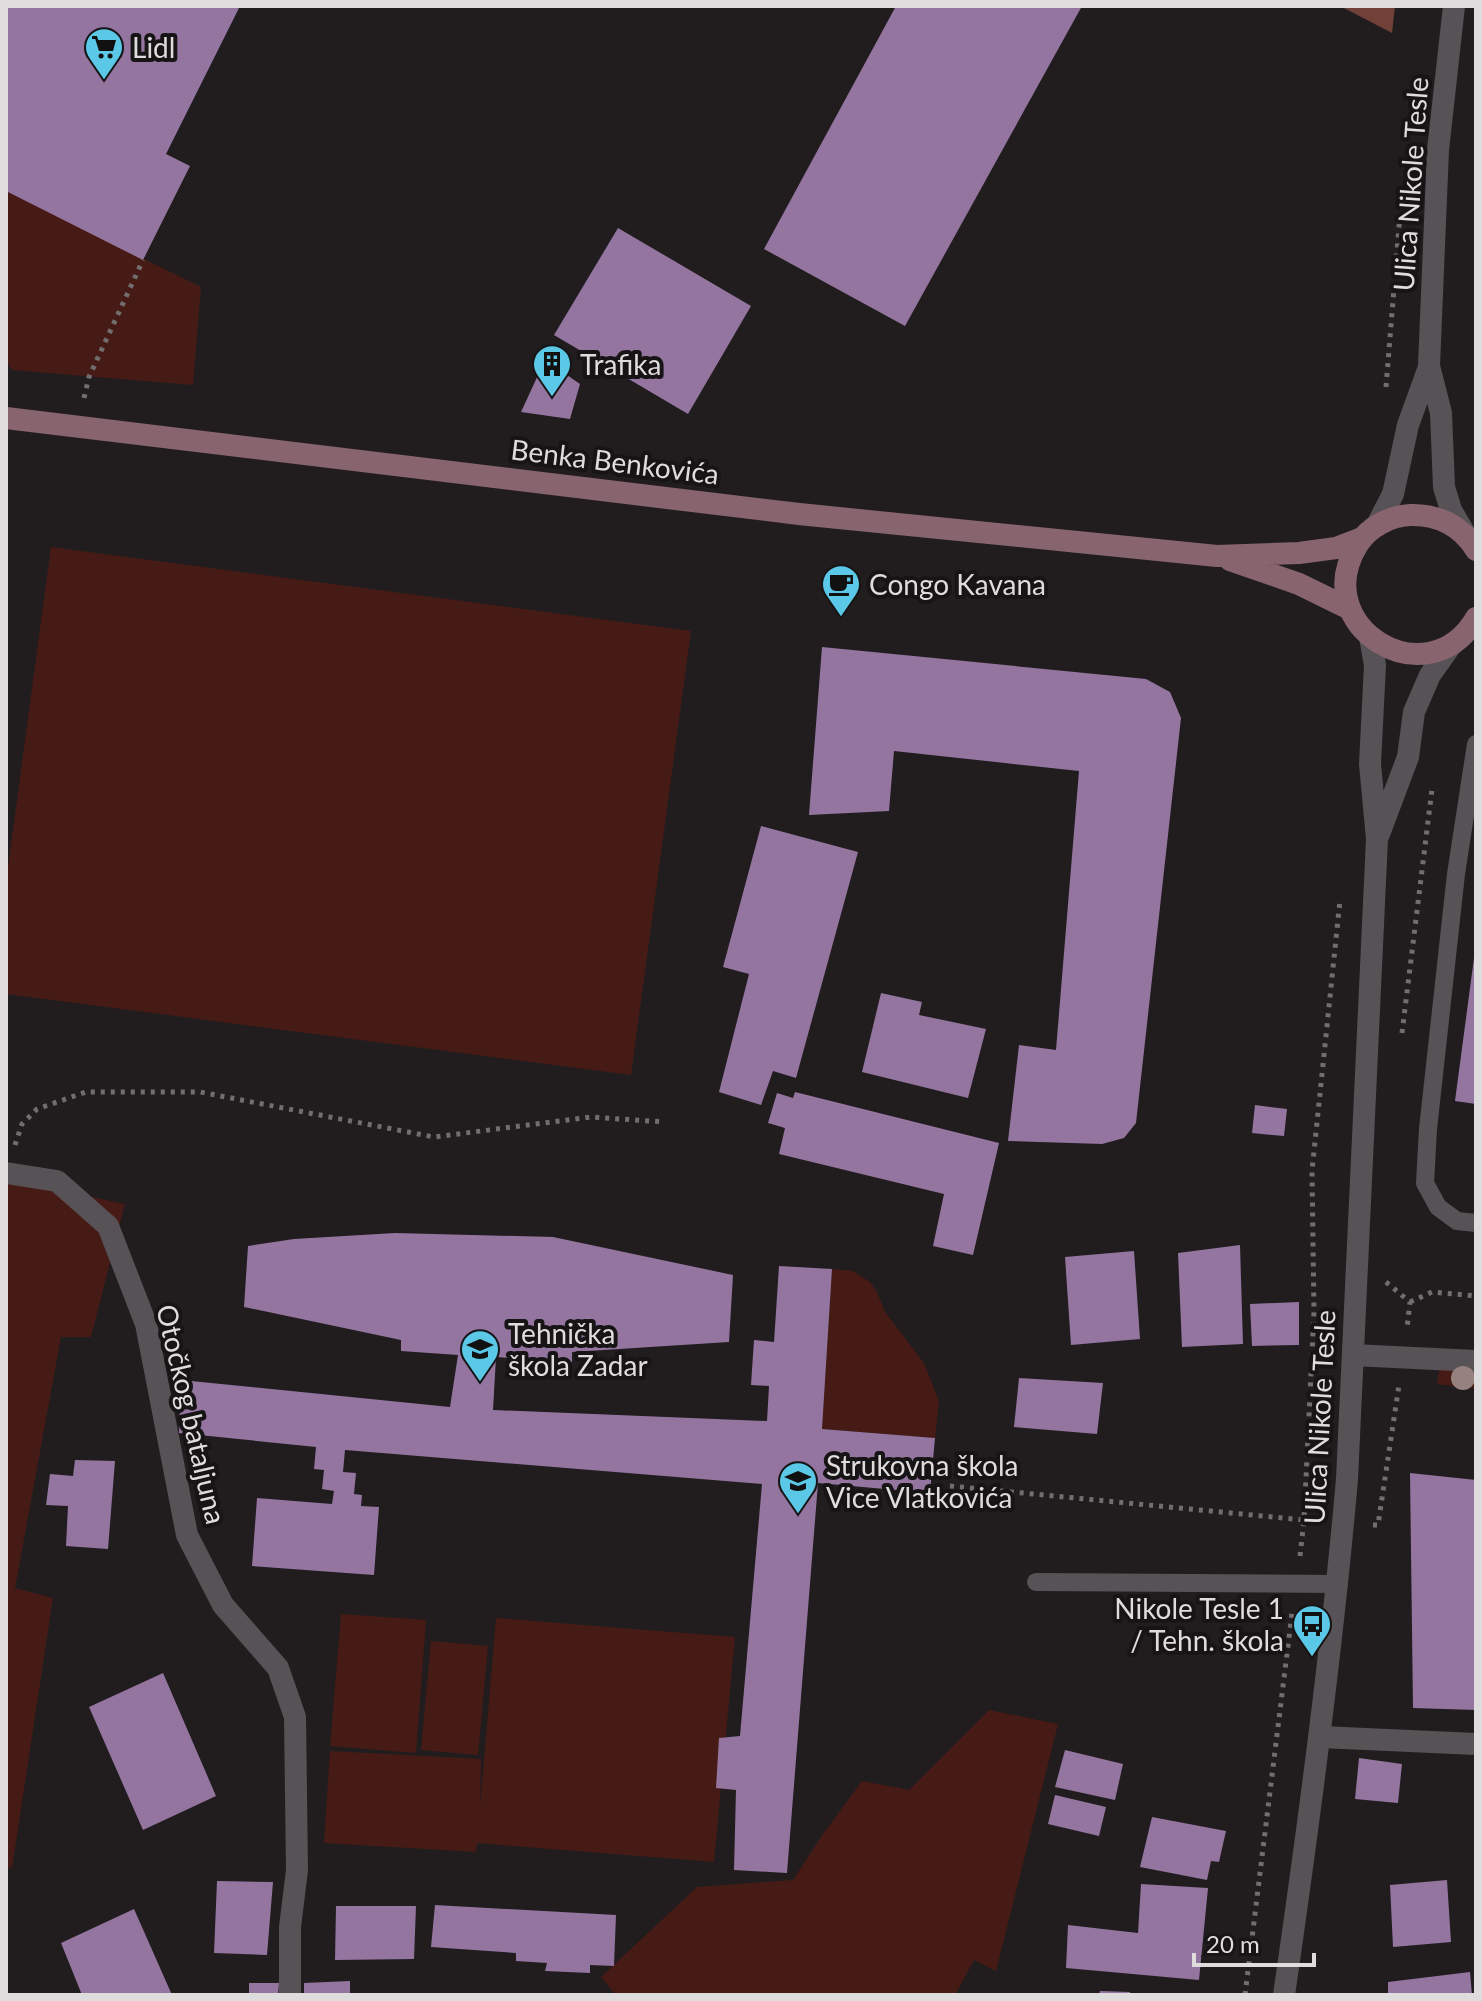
<svg xmlns="http://www.w3.org/2000/svg" width="1482" height="2001" viewBox="0 0 1482 2001" font-family="Lato,sans-serif">
	<style>
		.green { fill: #471b15 }
		.forest { fill: #714038 }
		.building { fill: #94759f }
		.lines { fill: none; stroke-linecap: round; stroke-linejoin: round }
		.path { stroke: #726e70; stroke-width: 5; stroke-dasharray: 4 6; stroke-linecap: butt }
		.service { stroke: #575255; stroke-width: 18 }
		.minor { stroke: #575255; stroke-width: 22 }
		.tertiary { stroke: #575255; stroke-width: 22 }
		.secondary { stroke: #88646e; stroke-width: 22 }
		.tree { fill: #96817f }
		.labels { text-anchor: middle; dominant-baseline: central; stroke-width: 8; stroke-linejoin: round; paint-order: stroke }
		.poi-label { font-size: 28px; fill: #dfdcdd; stroke: #171416; text-anchor: start }
		.street-label { font-size: 28px; fill: #dfdcdd; stroke: #171416 }
	</style>
	<rect width="100%" height="100%" fill="#211d1f"/>
	<!-- green -->
	<path class="green" d="M6,191L201,287L193,385L12,370L6,361Z
		M51,547L691,631L631,1075L6,994V882Z
		M6,1179L125,1204L91,1337H61L15,1588L53,1598L12,1868L6,1867Z
		M832,1269L853,1271L870,1282L877,1292L885,1312L924,1363L939,1401L935,1438L822,1429Z
		M1440,1367L1476,1371V1389L1437,1384Z
		M341,1614L426,1620L416,1753L330,1746Z
		M496,1618L735,1637L714,1862L477,1843L476,1852L324,1843L330,1751L481,1759L480,1807Z
		M431,1641L488,1646L478,1755L421,1750Z
		M989,1710L1058,1724L996,1971L974,1960L955,1995H616L601,1977L697,1887L793,1880L823,1834L862,1781L909,1790Z"/>
	<!-- forest -->
	<path class="forest" d="M1340,6H1395L1392,33Z"/>
	<!-- building -->
	<path class="building" d="M7,6H240L166,154L190,166L143,260L6,191Z
		M896,6H1082L905,326L764,249Z
		M618,228L751,306L688,414L554,335Z
		M545,360L580,384L570,419L521,412Z
		M822,647L1146,679L1170,692L1181,718L1136,1123L1124,1138L1102,1144L1008,1141L1019,1045L1056,1050L1079,771L894,751L889,811L809,815Z
		M761,826L858,852L796,1078L773,1071L761,1105L719,1092L749,974L723,967Z
		M1474,958H1476V1104L1455,1101Z
		M881,993L922,1002L919,1015L986,1029L968,1098L862,1072Z
		M795,1092L999,1143L973,1255L933,1246L944,1194L779,1154L785,1128L768,1123L777,1093L793,1098Z
		M1255,1105L1287,1109L1284,1136L1252,1133Z
		M395,1233L553,1237L733,1275L729,1342L572,1352V1362L496,1357L493,1410L767,1421L769,1386L751,1385L754,1340L774,1342L779,1266L832,1269L822,1429L935,1438L930,1493L818,1483L787,1873L734,1870L736,1790L716,1788L719,1738L740,1736L762,1484L345,1450L343,1472L356,1473L354,1494L362,1495L361,1506L379,1507L374,1575L252,1566L257,1498L332,1504L334,1491L322,1489L324,1470L314,1469L316,1447L179,1433L181,1380L450,1407L458,1355L401,1351V1340L244,1307L248,1246L294,1239Z
		M1240,1245L1243,1344L1182,1347L1178,1253Z
		M1134,1251L1140,1339L1071,1345L1065,1257Z
		M1299,1302V1345L1252,1346L1250,1304Z
		M1019,1378L1103,1383L1097,1434L1014,1427Z
		M75,1460L115,1461L108,1549L66,1546L68,1506L46,1505L50,1474L73,1476Z
		M1410,1473L1476,1480V1710L1413,1708Z
		M163,1673L216,1796L143,1830L89,1707Z
		M1065,1750L1123,1764L1115,1800L1055,1787Z
		M1359,1758L1402,1764L1398,1803L1355,1799Z
		M1055,1795L1106,1807L1099,1836L1048,1824Z
		M1152,1817L1226,1831L1219,1862L1211,1861L1207,1880L1140,1867Z
		M1447,1880L1451,1942L1393,1947L1390,1885Z
		M217,1881L273,1882L267,1955L214,1953Z
		M1141,1884L1208,1888L1199,1980L1066,1968L1068,1925L1138,1933Z
		M435,1905L616,1915L614,1966L590,1965V1973L545,1971L547,1963L516,1961V1953L431,1947Z
		M336,1906H416L414,1959L335,1960Z
		M134,1909L172,1995H82L61,1943Z
		M1470,1972L1472,1995H1388V1982Z
		M350,1981V1995H304V1983Z
		M249,1983H279L278,1995H249Z
		M1100,1991L1130,1992V1995H1099Z"/>
	<g class="lines">
		<!-- path -->
		<path class="path" d="M1386,387L1401,202
			M84,398L89,377L143,260
			M1402,1033L1432,789
			M15,1145L22,1124L37,1109L86,1092H200L434,1137L591,1117L665,1122
			M1386,1282L1410,1302L1407,1328
			M1410,1302L1432,1292L1476,1296
			M950,1486L1304,1520
			M1373,1525H1378L1399,1385
			M1300,1556L1304,1520L1314,1312L1312,1171L1340,900
			M1245,1995L1292,1613"/>
		<!-- service -->
		<path class="service" d="M1476,744L1456,874L1428,1129L1425,1183L1438,1207L1457,1221L1476,1223
			M1036,1582L1339,1584"/>
		<!-- minor -->
		<path class="minor" d="M6,1173L57,1181L108,1226L146,1324L187,1535L223,1605L278,1668L295,1717L297,1870L290,1927V1995
			M1353,1355L1476,1361
			M1321,1737L1476,1744"/>
		<!-- tertiary -->
		<path class="tertiary" d="M1454,6L1438,150L1429,366L1441,413L1444,487L1451,510L1465,534
			M1377,525L1393,494L1408,425L1429,367
			M1379,834L1408,757L1414,712L1430,675L1452,644
			M1284,1995C1309,1823 1332,1652 1347,1479L1377,839L1370,764L1375,665L1370,637"/>
		<!-- secondary -->
		<path class="secondary" d="M6,418L799,514L1217,556L1299,553L1336,548L1362,538
			M1476,550C1462,526 1438,514 1410,515C1390,516 1369,527 1358,544C1306,627 1428,700 1476,618
			M1230,560L1299,584L1350,609"/>
	</g>
	<!-- trees -->
	<circle class="tree" cx="1463" cy="1378" r="12"/>
	<!-- icons -->
	<defs>
		<g id="supermarket-pin" transform="scale(2)"><path d="M0 17L-7.5 6A9.5 9.5 0 1 1 7.5 6Z" fill="#5ac8e6" stroke="#171416"/><path d="M-6-5.5h2.5l.6 2H6L4.5 2H-2.5L-4.4-4H-6ZM-1.5 3.2a1.3 1.3 0 1 0 .1 0ZM3 3.2a1.3 1.3 0 1 0 .1 0Z" fill="#111"/></g>
		<g id="building-pin" transform="scale(2)"><path d="M0 17L-7.5 6A9.5 9.5 0 1 1 7.5 6Z" fill="#5ac8e6" stroke="#171416"/><path d="M-4-6H4V6H1V3H-1V6H-4ZM-2.5-4.3h1.7v1.8h-1.7ZM.8-4.3h1.7v1.8H.8ZM-2.5-1h1.7V.8h-1.7ZM.8-1h1.7V.8H.8Z" fill="#111"/></g>
		<g id="cafe-pin" transform="scale(2)"><path d="M0 17L-7.5 6A9.5 9.5 0 1 1 7.5 6Z" fill="#5ac8e6" stroke="#171416"/><path d="M-5.5-4.5H6V0H3Q3 3.5 0 3.5H-2.5Q-5.5 3.5-5.5 0ZM3-3.2v2h1.7v-2ZM-6 4.5H4V6H-6Z" fill="#111"/></g>
		<g id="school-pin" transform="scale(2)"><path d="M0 17L-7.5 6A9.5 9.5 0 1 1 7.5 6Z" fill="#5ac8e6" stroke="#171416"/><path d="M0-5L7-2L0 1L-7-2ZM-4 1L0 2.5L4 1V4Q0 6-4 4Z" fill="#111"/></g>
		<g id="bus-pin" transform="scale(2)"><path d="M0 17L-7.5 6A9.5 9.5 0 1 1 7.5 6Z" fill="#5ac8e6" stroke="#171416"/><path d="M-5-6H5V4H4V6H2V4H-2V6H-4V4H-5ZM-3.5-4V0h7V-4ZM-3.5 1.2v1.5H-2V1.2ZM2 1.2v1.5H3.5V1.2Z" fill="#111"/></g>
	</defs>
	<g fill-rule="evenodd">
		<use href="#supermarket-pin" x="104" y="47"/>
		<use href="#building-pin" x="552" y="364"/>
		<use href="#cafe-pin" x="841" y="584"/>
		<use href="#school-pin" x="480" y="1349"/>
		<use href="#school-pin" x="798" y="1481"/>
		<use href="#bus-pin" x="1312" y="1624"/>
	</g>
	<g class="labels">
		<!-- poi labels -->
		<g class="poi-label">
			<text x="132" y="47">Lidl</text>
			<text x="580" y="364">Trafika</text>
			<text x="869" y="584">Congo Kavana</text>
			<text x="508" y="1333">Tehnička<tspan x="508" dy="32">škola Zadar</tspan></text>
			<text x="826" y="1465">Strukovna škola<tspan x="826" dy="32">Vice Vlatkovića</tspan></text>
			<text x="1284" y="1608" text-anchor="end">Nikole Tesle 1<tspan x="1284" dy="32">/ Tehn. škola</tspan></text>
		</g>
		<!-- street labels -->
		<g class="street-label">
			<text transform="translate(1410 184) rotate(-86)">Ulica Nikole Tesle</text>
			<text transform="translate(615 461) rotate(7)">Benka Benkovića</text>
			<text transform="translate(192 1414) rotate(77)">Otočkog bataljuna</text>
			<text transform="translate(1319 1417) rotate(-87)">Ulica Nikole Tesle</text>
		</g>
	</g>
	<!-- border -->
	<rect width="1482" height="2001" fill="none" stroke="#dfdcdd" stroke-width="16"/>
	<!-- scale -->
	<path d="M1194 1953v12h120v-12" fill="none" stroke="#dfdcdd" stroke-width="4"/>
	<text x="1206" y="1953" font-size="24" fill="#dfdcdd" stroke="#171416" stroke-width="6" paint-order="stroke">20 m</text>
</svg>
